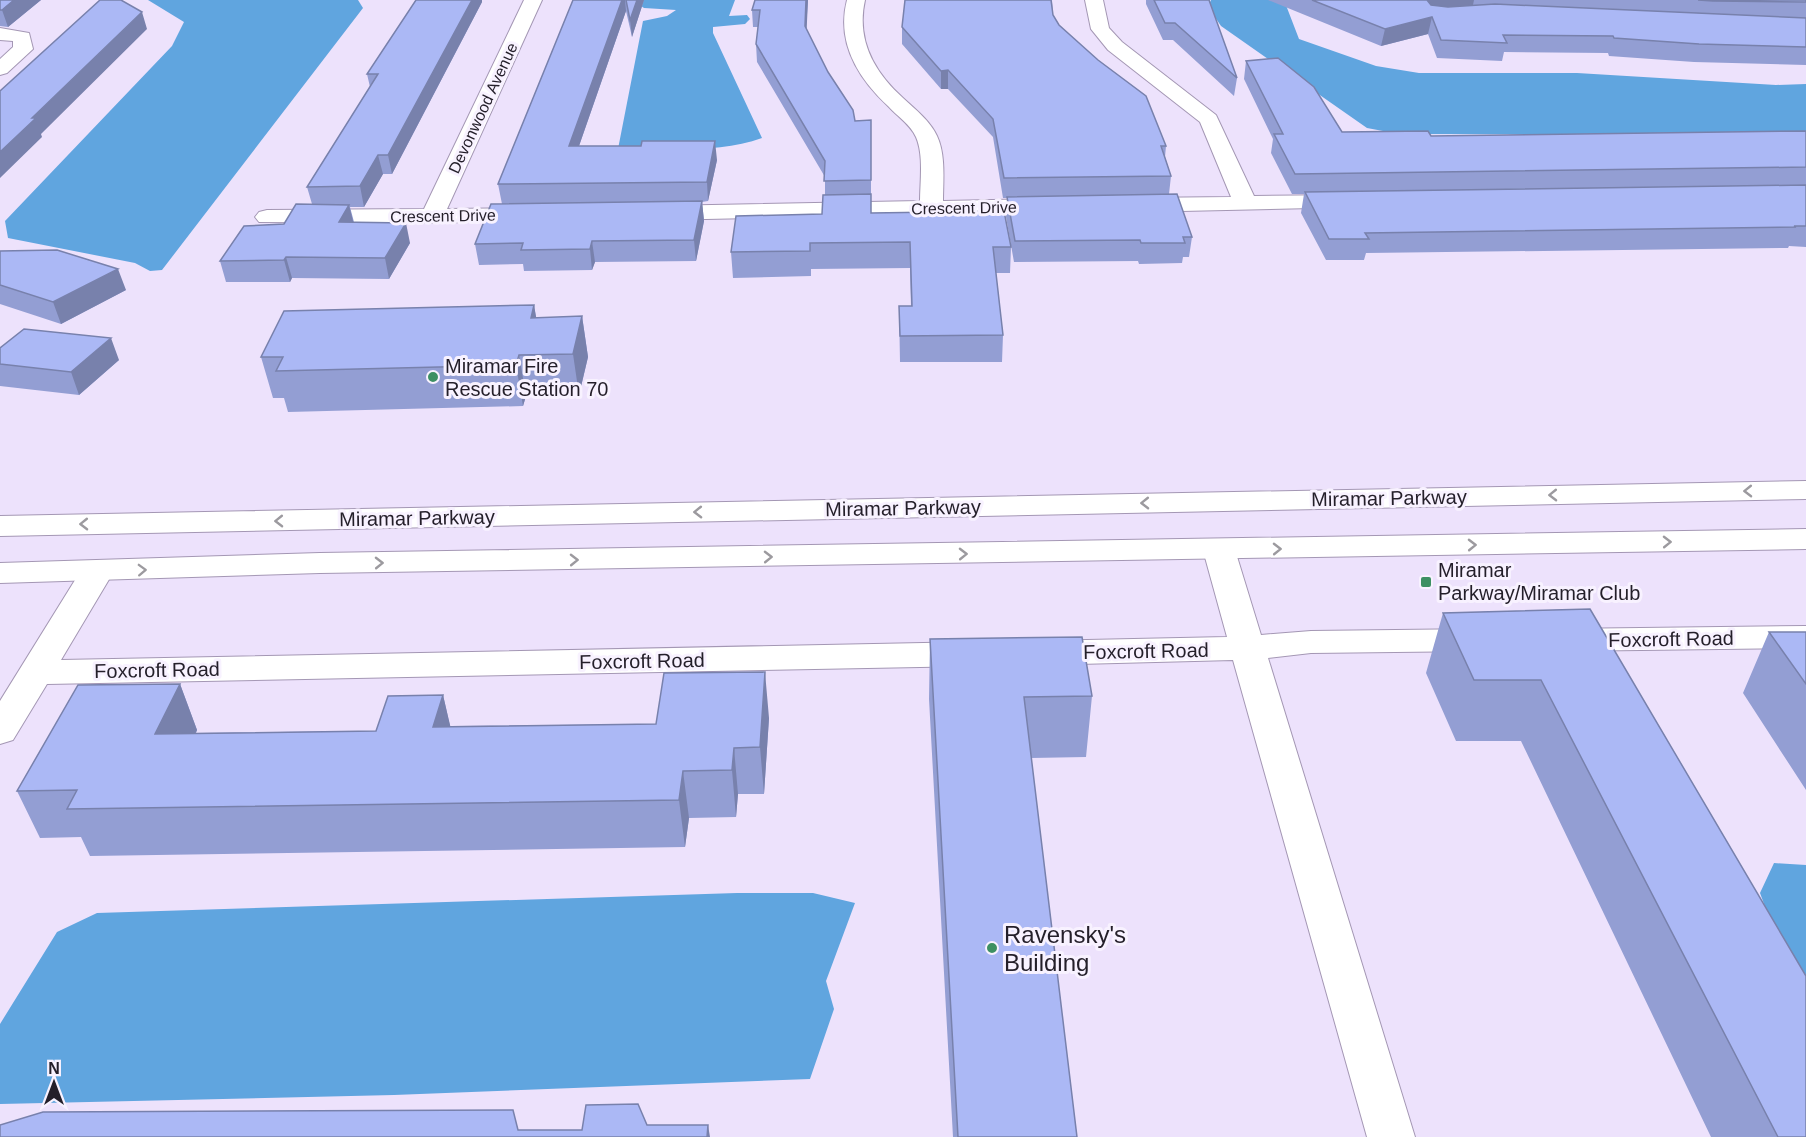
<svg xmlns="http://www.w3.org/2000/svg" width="1806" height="1137" viewBox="0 0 1806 1137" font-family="Helvetica,sans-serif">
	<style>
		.water { fill: #60a5df }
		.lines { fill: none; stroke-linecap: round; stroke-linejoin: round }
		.minor-casing { stroke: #a497b4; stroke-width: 2 }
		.major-casing { stroke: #a497b4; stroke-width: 2 }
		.minor { fill: #fff; fill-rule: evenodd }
		.major { fill: #fff; fill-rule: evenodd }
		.wall { fill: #939ed3 }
		.shaded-wall { fill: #7881ac }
		.building { fill: #abb8f5; stroke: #7881ac; stroke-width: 1.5 }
		.oneway { stroke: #9c9a9f }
		.poi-dot { fill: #3d9063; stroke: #f8f2ff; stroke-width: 2 }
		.labels { text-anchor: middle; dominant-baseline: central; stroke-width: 6; stroke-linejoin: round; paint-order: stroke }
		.far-street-label { font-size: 16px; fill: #241f2a; stroke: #f8f2ff }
		.poi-label { font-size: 20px; fill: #241f2a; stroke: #f8f2ff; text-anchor: start }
		.street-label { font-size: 20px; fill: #241f2a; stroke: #f8f2ff }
		.near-poi-label { font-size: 24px; fill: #241f2a; stroke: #f8f2ff; text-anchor: start }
	</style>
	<rect width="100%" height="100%" fill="#ede2fc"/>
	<!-- water -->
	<path class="water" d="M148,0H358L363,8L162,270L150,271L135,263L8,238L5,221L172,46L184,22Z
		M643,0H735L729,16L747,15L750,19L745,24L713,27V33L762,138C719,154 664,148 618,149L643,21L667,16L676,10L644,8L638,4Z
		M1211,0H1284L1299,39L1376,66L1419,73H1577L1776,85L1806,84V135L1399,134L1367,128L1221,26L1208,7Z
		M1774,863L1806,865V1041L1780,947L1760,893Z
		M737,893H813L855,903L826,981L834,1009L810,1079L394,1095L0,1104V1024L57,932L97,913Z"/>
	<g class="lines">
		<!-- minor casing -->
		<g class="minor-casing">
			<path id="minor" d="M524,0H542L447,209L532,208L540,210L544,215L540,220L432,223L259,222L255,217L259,212L267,210L424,209Z
				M847,0H865C856,40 874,72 903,98C916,110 930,121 937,136C946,155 943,181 943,201L1051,199L1059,201L1063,206L1059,211L659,220L651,218L647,213L651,208L659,206L920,201C920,182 924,155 916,137C911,125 897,116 888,106C858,78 836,42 847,0Z
				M1085,0H1103L1109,28L1122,42L1216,115L1254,196L1348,195L1356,197L1360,202L1356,207L1136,212L1128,210L1124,205L1128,200L1136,198L1231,197L1200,122L1108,50L1091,29Z
				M0,28L29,33L33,49L7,73L0,75V59L13,47V41L0,40Z
				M1219,540L1230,543L1235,550L1261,635L1311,631L1480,629L1492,632L1497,640L1492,648L1480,651L1311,653L1268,658L1415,1137H1367L1233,660L1040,665L1028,661L1022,653L1028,645L1040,641L1227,637L1203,550L1208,543Z
				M97,561L109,564L114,571L61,660L973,642L985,646L991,654L985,662L973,666L47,684L13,740L0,744V701L85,564Z
				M1806,626V648L1561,651L1549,648L1544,640L1549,632L1561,629Z"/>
		</g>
		<!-- major casing -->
		<g class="major-casing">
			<path id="major" d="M1806,481V499L0,536V516Z
				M1806,529V549L320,573L0,583V563L320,553Z"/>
		</g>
		<!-- minor -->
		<use href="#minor" class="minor"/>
		<!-- major -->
		<use href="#major" class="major"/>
	</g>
	<!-- wall -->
	<path class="wall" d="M0,0H41L8,27L0,26Z
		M416,0H482V2L392,174H383L364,207H350L354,222L410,243L389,279L292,278L290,282H226L220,261L284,224L312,204L307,187L370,87L367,74Z
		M573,0H644L632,37L626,11L579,146L717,160L708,201L702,202L704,221L696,261L595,262L592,270L524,271L523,264L479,265L475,244L502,204L498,184Z
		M755,0H808L806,29L828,72L855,121L871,120V213L1011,247L1010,273H996L1003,335L1002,362H900L899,306H911L910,268L811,269V276L733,278L731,252L822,214L825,195V177L757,62L756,44L758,27H753L752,10Z
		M905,0H1052L1053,15L1059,25L1166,146L1165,157L1171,176L1169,194L1192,237L1189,257H1183L1182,263L1139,264L1138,261L1014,262L1006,217L1007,198H1003L993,137L948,89H941L902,44V27Z
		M1146,0H1209L1237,78L1234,96L1173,40H1163L1146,4Z
		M1268,0H1806V65L1694,62L1609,56L1608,53L1504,52L1502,61L1437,58L1428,34L1381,46Z
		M1246,61L1342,132L1431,136L1806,131V247L1789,246L1788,248L1366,253L1364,260H1326L1301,213L1304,194H1292L1271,153L1273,139L1244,79Z
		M0,251L126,290L61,324L0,304Z
		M534,305L536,318L582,316L588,357L579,395L526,396L523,406L288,412L284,398H273L261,357Z
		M0,348L119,360L79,395L0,386Z
		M1590,609L1806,1137H1711L1521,741H1456L1426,673L1443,613Z
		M1769,632H1806V790L1743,693Z
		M930,639L1092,696L1086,757L1031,758L1077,1137H953L929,699Z
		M180,684L197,730L196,733L376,731L443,695L450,726L656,724L769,718L764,794H738L736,817L689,818L685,847L90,856L81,837L40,838L17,791Z"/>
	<!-- shaded-wall -->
	<path class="shaded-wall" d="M14,0H41L8,27L2,10Z
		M472,0H482V2L392,174L388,155Z
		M622,0H625L626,11L572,166L569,146Z
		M637,0H644L632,37L630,20Z
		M806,0H808L806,43L805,26Z
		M1426,0H1474L1473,5L1433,10Z
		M142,12L147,29L41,134L42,137L0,178V152L32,118Z
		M1432,17L1428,34L1381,46L1385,29Z
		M948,70V89H941V71Z
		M715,141L717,160L708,201L707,182Z
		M378,155L383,174L364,207L360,186Z
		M702,201L704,221L696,261L694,240Z
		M349,205L354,225L339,222Z
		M406,223L410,243L389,279L385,258Z
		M592,241L595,262L592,270L590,249Z
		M286,257L292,278L290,282L284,260Z
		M118,269L126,290L61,324L53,302Z
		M534,305L541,345L531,318Z
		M582,316L588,357L579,395L573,354Z
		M111,338L119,360L79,395L71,372Z
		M519,355L526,396L523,406L516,365Z
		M765,672L769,718L764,794L760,747Z
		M180,684L197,730L173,780L155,734Z
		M443,695L454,742L433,727Z
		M734,748L738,794L736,817L732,770Z
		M683,771L689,818L685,847L679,800Z
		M708,1125L710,1137H707Z"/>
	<!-- building -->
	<path class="building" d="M0,0H14L2,10H0Z
		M100,0H121L142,12L32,118H36L0,152V91Z
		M416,0H472L388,155H378L360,186L307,187L378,74H367Z
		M573,0H622L569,146H641L642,141H715L707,182L498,184Z
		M626,0H637L630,20Z
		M755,0H806L805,26L828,72L853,110L855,121L871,120V180L824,181L825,161L756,44L760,10H752Z
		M905,0H1051L1053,15L1059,25L1098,60L1146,96L1166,146H1161L1171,176L1004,178L993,119L948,70L941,71L902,27Z
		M1154,0H1209L1237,78L1175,23H1165Z
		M1312,0H1427L1431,5L1448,7L1495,4L1806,18V47L1699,44L1614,38L1613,36L1503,35L1507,43L1441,40L1432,17L1385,29Z
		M1698,0H1806V2L1713,1Z
		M1278,58L1314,87L1342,132L1428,131L1431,136L1806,131V167L1295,174L1274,134H1283L1246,61Z
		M1806,185V226H1794L1796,227L1365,233L1369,239H1329L1305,192Z
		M871,194V213L1004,211L1011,247H993L1003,335L900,336L899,306H912L910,242L810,243V251L731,252L736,216L822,214L823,195Z
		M1177,194L1192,237H1183L1185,243H1141L1140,240L1015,241L1007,197Z
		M702,201L694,240L592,241L590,249L521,250L523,243L475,244L491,204Z
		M296,204L349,205L339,222L406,223L385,258L286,257L284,260L220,261L244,226L284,224Z
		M57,250L118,269L53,302L0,285V251Z
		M534,305L531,318L582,316L573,354L519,355L516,365L276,371L283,357H261L284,311Z
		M24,329L111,338L71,372L0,364V348Z
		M1590,609L1806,976V1137H1778L1541,680H1474L1443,613Z
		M1769,632H1806V684Z
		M1082,637L1092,696L1024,697L1077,1137H958L930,639Z
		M765,672L760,747L734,748L732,770L683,771L679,800L67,809L77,790L17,791L78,685L180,684L155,734L376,731L388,696L443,695L433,727L656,724L664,673Z
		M638,1104L647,1125H708L707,1137H0V1125L43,1112L513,1110L518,1130H582L586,1105Z"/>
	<!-- one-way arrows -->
	<defs><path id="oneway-chevron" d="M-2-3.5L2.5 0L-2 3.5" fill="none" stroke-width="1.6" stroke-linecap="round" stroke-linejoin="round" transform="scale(1.5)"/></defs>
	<g class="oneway">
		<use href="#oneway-chevron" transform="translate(1748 491) rotate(179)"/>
		<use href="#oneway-chevron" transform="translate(1553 495) rotate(179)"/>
		<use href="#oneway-chevron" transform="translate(1145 503) rotate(179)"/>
		<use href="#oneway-chevron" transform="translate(698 512) rotate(179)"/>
		<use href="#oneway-chevron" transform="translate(279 521) rotate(179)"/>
		<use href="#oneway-chevron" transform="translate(84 524) rotate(179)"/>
		<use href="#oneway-chevron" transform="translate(1667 542) rotate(-1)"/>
		<use href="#oneway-chevron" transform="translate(1472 545) rotate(-1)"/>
		<use href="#oneway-chevron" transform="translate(1277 549) rotate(-1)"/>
		<use href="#oneway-chevron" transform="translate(963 554) rotate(-1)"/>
		<use href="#oneway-chevron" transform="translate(768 557) rotate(-1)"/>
		<use href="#oneway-chevron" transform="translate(574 560) rotate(-1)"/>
		<use href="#oneway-chevron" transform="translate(379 563) rotate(-1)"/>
		<use href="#oneway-chevron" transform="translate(142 570) rotate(-2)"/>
	</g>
	<!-- markers -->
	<g class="poi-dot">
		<circle cx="433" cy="377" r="6"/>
		<rect x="1420" y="576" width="12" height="12" rx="3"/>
		<circle cx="992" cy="948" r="6"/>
	</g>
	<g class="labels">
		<!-- far-street labels -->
		<g class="far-street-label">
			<text transform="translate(483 108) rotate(-65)">Devonwood Avenue</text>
			<text transform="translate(964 208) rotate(-1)">Crescent Drive</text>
			<text transform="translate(443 216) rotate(-1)">Crescent Drive</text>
		</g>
		<!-- poi labels -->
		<g class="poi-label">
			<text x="445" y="366">Miramar Fire<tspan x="445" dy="23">Rescue Station 70</tspan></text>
			<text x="1438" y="570">Miramar<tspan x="1438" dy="23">Parkway/Miramar Club</tspan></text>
		</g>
		<!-- street labels -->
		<g class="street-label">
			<text transform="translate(1389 498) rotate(-1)">Miramar Parkway</text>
			<text transform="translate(903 508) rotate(-1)">Miramar Parkway</text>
			<text transform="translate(417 518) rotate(-1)">Miramar Parkway</text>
			<text transform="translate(1671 639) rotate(-1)">Foxcroft Road</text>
			<text transform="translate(1146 651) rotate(-1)">Foxcroft Road</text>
			<text transform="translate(642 661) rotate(-1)">Foxcroft Road</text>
			<text transform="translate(157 670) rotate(-1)">Foxcroft Road</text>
		</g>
		<!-- near-poi labels -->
		<g class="near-poi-label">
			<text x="1004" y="934">Ravensky's<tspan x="1004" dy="28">Building</tspan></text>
		</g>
	</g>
	<!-- north arrow -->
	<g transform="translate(54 1083)" stroke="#f8f2ff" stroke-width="4.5" paint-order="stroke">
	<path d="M0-4.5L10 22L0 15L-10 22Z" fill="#241f2a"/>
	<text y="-9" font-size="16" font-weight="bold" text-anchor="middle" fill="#241f2a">N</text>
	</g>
</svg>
